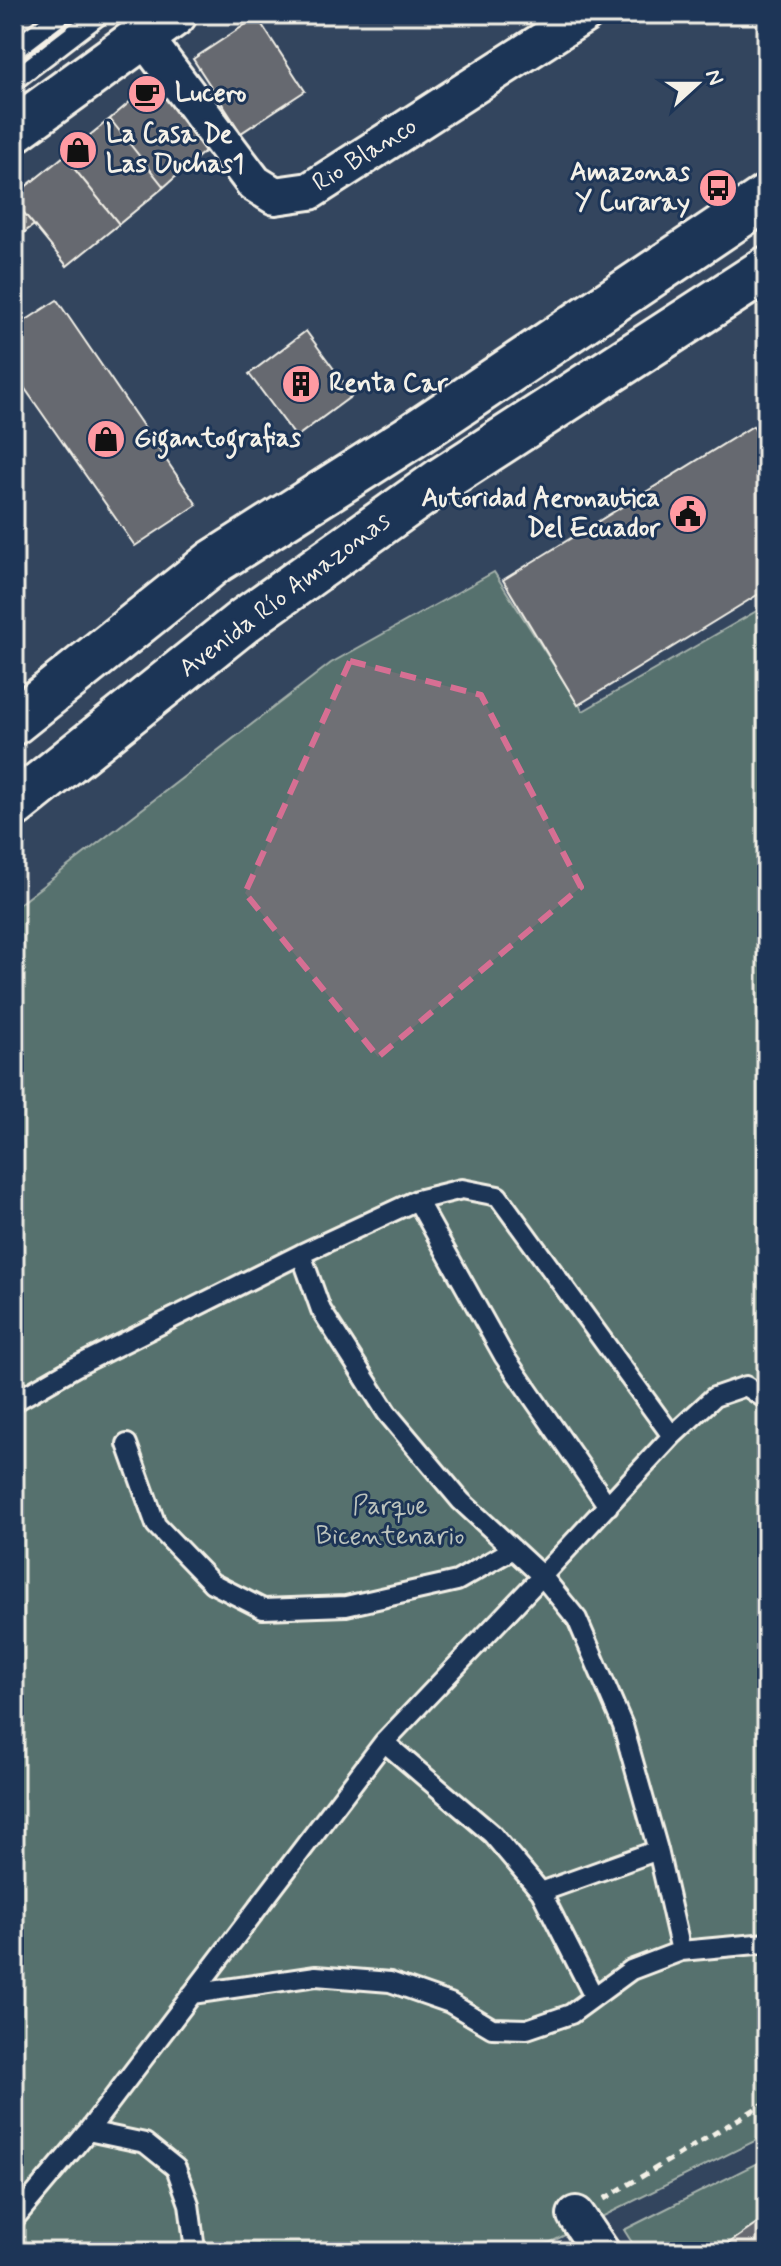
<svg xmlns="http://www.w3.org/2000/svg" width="781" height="2266" viewBox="0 0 781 2266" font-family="Mynerve,sans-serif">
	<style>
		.green { fill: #56716e; stroke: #a5b1ab; stroke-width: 2 }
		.building { fill: #666970; stroke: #f4f1e8; stroke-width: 2 }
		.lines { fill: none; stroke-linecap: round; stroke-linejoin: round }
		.service-casing { stroke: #f4f1e8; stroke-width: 24 }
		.minor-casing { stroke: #f4f1e8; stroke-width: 42 }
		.secondary-casing { stroke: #f4f1e8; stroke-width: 50 }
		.primary-casing { stroke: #f4f1e8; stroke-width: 50 }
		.path { stroke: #f4f1e8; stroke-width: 5; stroke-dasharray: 8 6; stroke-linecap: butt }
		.service { stroke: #1d3557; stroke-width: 18 }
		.minor { stroke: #1d3557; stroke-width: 36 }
		.secondary { stroke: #1d3557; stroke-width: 44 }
		.primary { stroke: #1d3557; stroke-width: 44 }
		.marked { fill: #d66f93; fill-opacity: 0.2; stroke: #d66f93; stroke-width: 6; stroke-dasharray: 16 10; stroke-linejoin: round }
		.labels { text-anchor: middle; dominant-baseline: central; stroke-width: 6; stroke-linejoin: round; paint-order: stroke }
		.poi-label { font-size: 26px; font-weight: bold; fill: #f4f1e8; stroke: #1d3557; text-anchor: start }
		.street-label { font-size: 26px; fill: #f4f1e8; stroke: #1d3557 }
		.park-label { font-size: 26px; fill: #bdc4bd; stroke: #1d3557 }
	</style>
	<rect width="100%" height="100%" fill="#33455e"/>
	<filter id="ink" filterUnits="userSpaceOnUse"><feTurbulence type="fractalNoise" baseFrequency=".0125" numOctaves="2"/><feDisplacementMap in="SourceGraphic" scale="16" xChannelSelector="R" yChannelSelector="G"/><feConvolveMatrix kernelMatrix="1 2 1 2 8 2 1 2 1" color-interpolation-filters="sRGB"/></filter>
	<g filter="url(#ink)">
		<!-- green -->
		<path class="green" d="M494,572L583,711L767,605V2135L531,2252H14V908L331,663Z
			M767,2158V2252H638L624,2230Z"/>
		<!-- building -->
		<path class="building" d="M257,17L305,91L241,133L193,59Z
			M152,83L157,86L205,151L164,187L110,119Z
			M110,119L164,187L119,224L64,156Z
			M64,156L119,224L67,266L14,201V196Z
			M14,201L34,225L14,240Z
			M57,300L197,505L135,546L14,373V328Z
			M306,331L353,395L296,437L249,374Z
			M753,426L767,449V589L578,705L503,580Z
			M767,2217V2252H716Z"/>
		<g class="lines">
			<!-- service casing -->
			<g class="service-casing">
				<path id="service" d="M14,50L61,14
					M14,80L100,14
					M417,1200L504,1356L608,1506
					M301,1254L321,1310L387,1413L461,1501L542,1576L577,1619L623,1726L658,1850L681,1951
					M14,1402L75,1367L301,1254L417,1200L462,1189L498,1196L672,1436
					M127,1444L156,1525L212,1583L263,1609L346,1606L457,1581L513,1549
					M384,1742L492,1834L541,1892L594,1997
					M541,1892L658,1850
					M192,1994L316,1976L390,1982L450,2003L492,2028L527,2029L571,2014L631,1970L681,1951L767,1943
					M88,2131L145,2143L176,2168L189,2204L194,2242L192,2252
					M14,2219L88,2131L384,1742L542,1576L672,1436L714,1397L746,1386L767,1400"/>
			</g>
			<!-- minor casing -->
			<g class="minor-casing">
				<path id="minor" d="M144,37L254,183L275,196L310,191L585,14
					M576,2215L601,2252"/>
			</g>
			<!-- secondary casing -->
			<g class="secondary-casing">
				<path id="secondary" d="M14,722L214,562L409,438L767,197
					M14,805L245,620L443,479L767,269"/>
			</g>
			<!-- primary casing -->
			<g class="primary-casing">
				<path id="primary" d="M14,130L174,14"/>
			</g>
			<!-- path -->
			<path class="path" d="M14,852L26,843
				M604,2199L767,2102"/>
			<!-- service -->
			<use href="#service" class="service"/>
			<!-- minor -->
			<use href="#minor" class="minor"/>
			<!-- secondary -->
			<use href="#secondary" class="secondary"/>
			<!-- primary -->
			<use href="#primary" class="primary"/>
		</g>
	</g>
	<!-- marked area -->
	<path class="marked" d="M350,661L481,695L581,887L378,1057L245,893Z"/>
	<!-- icons -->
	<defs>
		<g id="cafe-disc" transform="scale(2)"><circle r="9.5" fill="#ff9aa2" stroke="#1d3557"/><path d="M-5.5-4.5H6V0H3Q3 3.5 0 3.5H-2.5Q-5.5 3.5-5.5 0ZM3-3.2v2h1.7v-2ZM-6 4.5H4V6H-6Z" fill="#111"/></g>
		<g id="shop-disc" transform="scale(2)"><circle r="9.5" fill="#ff9aa2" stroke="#1d3557"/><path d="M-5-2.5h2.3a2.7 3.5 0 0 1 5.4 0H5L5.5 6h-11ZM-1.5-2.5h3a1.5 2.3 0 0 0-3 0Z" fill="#111"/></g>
		<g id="bus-disc" transform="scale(2)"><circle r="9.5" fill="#ff9aa2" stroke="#1d3557"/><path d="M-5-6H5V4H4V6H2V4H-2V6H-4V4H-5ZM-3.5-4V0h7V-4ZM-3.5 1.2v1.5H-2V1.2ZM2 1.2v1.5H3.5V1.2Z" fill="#111"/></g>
		<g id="building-disc" transform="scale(2)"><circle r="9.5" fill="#ff9aa2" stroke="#1d3557"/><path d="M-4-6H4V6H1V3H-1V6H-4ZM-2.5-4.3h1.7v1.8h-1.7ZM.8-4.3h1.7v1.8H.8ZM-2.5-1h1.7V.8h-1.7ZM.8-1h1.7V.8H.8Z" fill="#111"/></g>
		<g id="civic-disc" transform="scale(2)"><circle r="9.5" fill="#ff9aa2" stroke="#1d3557"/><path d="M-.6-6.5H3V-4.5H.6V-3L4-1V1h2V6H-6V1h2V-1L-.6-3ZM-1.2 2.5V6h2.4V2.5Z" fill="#111"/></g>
	</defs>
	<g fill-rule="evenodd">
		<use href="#cafe-disc" x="147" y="94"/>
		<use href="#shop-disc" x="78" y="150"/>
		<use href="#bus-disc" x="718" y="188"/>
		<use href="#building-disc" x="301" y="384"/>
		<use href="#shop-disc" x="106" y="439"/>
		<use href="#civic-disc" x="688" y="514"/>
	</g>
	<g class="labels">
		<!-- poi labels -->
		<g class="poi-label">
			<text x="175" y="94">Lucero</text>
			<text x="106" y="135">La Casa De<tspan x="106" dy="30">Las Duchas1</tspan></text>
			<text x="690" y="173" text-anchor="end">Amazonas<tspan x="690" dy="30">Y Curaray</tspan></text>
			<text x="329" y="384">Renta Car</text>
			<text x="134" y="439">Gigantografias</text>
			<text x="660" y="499" text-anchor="end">Autoridad Aeronautica<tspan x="660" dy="30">Del Ecuador</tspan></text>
		</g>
		<!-- street labels -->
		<g class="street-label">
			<text transform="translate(365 155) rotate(-32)">Rio Blanco</text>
			<text transform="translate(285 595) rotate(-37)">Avenida Río Amazonas</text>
		</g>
		<!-- park labels -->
		<g class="park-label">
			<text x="390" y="1507">Parque<tspan x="390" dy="30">Bicentenario</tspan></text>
		</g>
	</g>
	<!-- margin -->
	<rect width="781" height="2266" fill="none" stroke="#1d3557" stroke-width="48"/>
	<rect x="24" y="24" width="733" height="2218" fill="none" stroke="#f4f1e8" stroke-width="3" filter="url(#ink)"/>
	<!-- north arrow -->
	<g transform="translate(697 84) rotate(69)" stroke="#1d3557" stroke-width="6" paint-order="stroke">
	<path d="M0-6L14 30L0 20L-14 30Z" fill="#f4f1e8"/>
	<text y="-12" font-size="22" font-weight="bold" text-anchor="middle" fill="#f4f1e8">N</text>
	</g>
</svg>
